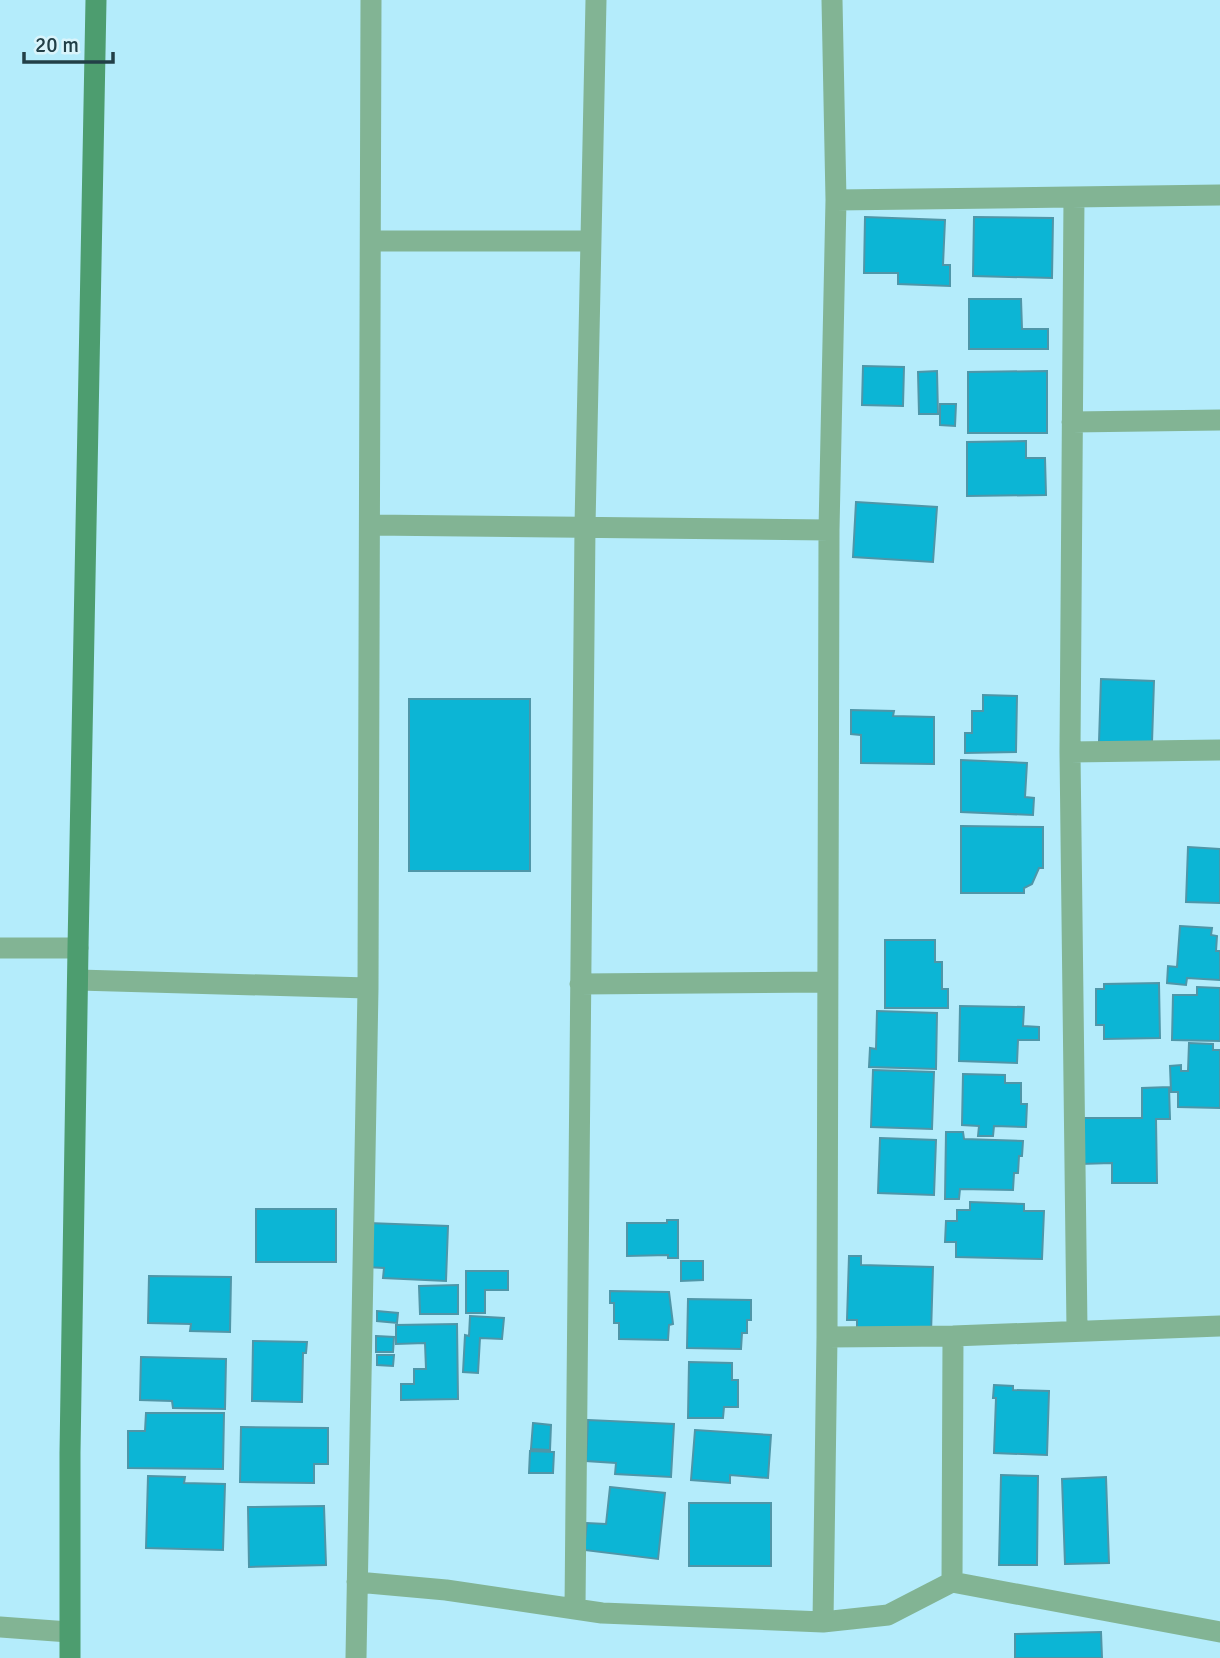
<svg xmlns="http://www.w3.org/2000/svg" width="1220" height="1658" viewBox="0 0 1220 1658" font-family="Signika,sans-serif">
	<style>
		.building { fill: #0cb5d5; stroke: #4f96a8; stroke-width: 2 }
		.lines { fill: none; stroke-linecap: round; stroke-linejoin: round }
		.street { stroke: #82b494; stroke-width: 21 }
		.secondary { stroke: #4d9d6f; stroke-width: 21 }
	</style>
	<rect width="100%" height="100%" fill="#b4ecfb"/>
	<!-- building -->
	<path class="building" d="M865,217L945,220L943,265H950V286L898,284V273H864Z
		M974,217L1053,218L1052,278L973,276Z
		M969,299H1021L1022,329H1048V349H969Z
		M863,366L904,367L903,406L862,405Z
		M937,371L938,414H919L918,372Z
		M1047,371V433H968V372Z
		M940,404H956L955,426L940,425Z
		M1026,441V458H1045L1046,495L967,496V442Z
		M856,502L937,507L933,562L853,557Z
		M1101,679L1154,681L1152,743L1099,742Z
		M983,695L1017,696L1016,752L965,753V733H972V711H983Z
		M409,699H530V871H409Z
		M851,710L894,711L893,716L934,717V764L861,763V735L851,734Z
		M961,760L1027,763L1025,797L1034,798L1033,815L961,812Z
		M961,826L1043,827V868H1039L1032,884L1024,888V893H961Z
		M1188,847L1220,849V903L1186,902Z
		M1180,926L1212,928L1211,935L1217,936L1216,951H1220V980L1187,978L1186,985L1167,983L1168,966L1177,967Z
		M885,940H935V962H942V989H948V1008H885Z
		M1159,983L1160,1038L1104,1039V1025H1096V989H1104V984Z
		M1197,987L1220,988V1041L1172,1040L1173,995H1197Z
		M960,1006L1024,1007L1023,1026L1039,1027V1040H1018L1017,1063L959,1061Z
		M877,1011L937,1013L936,1069L869,1067L870,1048L876,1049Z
		M1189,1043L1213,1044V1050H1220V1108L1178,1107V1092H1171L1170,1066L1181,1065V1071H1188Z
		M873,1070L934,1072L932,1129L871,1127Z
		M963,1074L1005,1075V1083H1021V1104H1027L1026,1127L994,1126L993,1136H978L979,1126L962,1125Z
		M1169,1087L1170,1119H1156L1157,1183H1112V1163L1080,1164L1081,1118H1142V1088Z
		M946,1132H963L964,1139L1023,1141L1022,1156H1019L1018,1173H1014L1013,1190L960,1189L959,1199H945Z
		M880,1138L936,1140L934,1195L878,1193Z
		M970,1202L1024,1204V1211H1044L1042,1259L956,1257V1242H945L946,1221H957V1210H970Z
		M256,1209H336V1262H256Z
		M667,1220H678V1258H668V1255L627,1256V1223H667Z
		M368,1223L448,1226L446,1281L383,1278L384,1268L366,1267Z
		M849,1256H861V1265L933,1267L931,1334L857,1332V1320H847Z
		M681,1261H703V1280L681,1281Z
		M466,1271H508V1290H485V1313H466Z
		M149,1276L231,1277L230,1332L190,1331L191,1324L148,1323Z
		M458,1285V1314H420L419,1286Z
		M610,1291L669,1292L673,1324L669,1325L668,1340L619,1339V1323H614V1303H610Z
		M688,1299L751,1300V1320H747V1333H742L741,1349L687,1348Z
		M377,1311L398,1313L397,1323L377,1321Z
		M470,1316L504,1318L502,1339L480,1338L478,1373L463,1372L465,1335L469,1336Z
		M457,1324L458,1399L401,1400V1384H414V1369H426L425,1343L396,1344V1325Z
		M376,1336L394,1337L393,1352H376Z
		M253,1341L307,1342L306,1353H303L302,1402L252,1401Z
		M377,1355H394L393,1366L377,1365Z
		M141,1357L226,1359L225,1409L173,1408L172,1401L140,1400Z
		M689,1362L732,1363V1380H738V1407H724L723,1418H688Z
		M994,1385L1013,1386V1390L1049,1391L1047,1455L994,1453L996,1398H993Z
		M146,1413H224L223,1469L128,1468V1431H145Z
		M588,1420L674,1424L671,1477L615,1474L616,1463L586,1461Z
		M533,1423L551,1425L550,1450L531,1449Z
		M241,1427L328,1428V1464H314V1483L240,1482Z
		M695,1430L771,1435L768,1478L730,1475V1483L691,1480Z
		M530,1451L554,1452L553,1473H529Z
		M1001,1475L1038,1476L1037,1565H999Z
		M148,1476L185,1477L184,1483L225,1484L223,1550L146,1548Z
		M1106,1477L1109,1563L1065,1564L1062,1479Z
		M610,1487L665,1493L658,1559L584,1550L587,1523L606,1524Z
		M689,1503H771V1566H689Z
		M324,1506L326,1565L249,1567L248,1507Z
		M1101,1632L1102,1658H1015V1634Z"/>
	<g class="lines">
		<!-- street -->
		<path class="street" d="M1074,197L1070,752L1077,1330
			M836,200L1220,195
			M371,241H591
			M1072,422L1220,420
			M371,525L829,530
			M1070,752L1220,750
			M0,948H78
			M78,980L368,988
			M580,984L827,982
			M827,1337L953,1336L1220,1326
			M357,1582L446,1590L602,1613L823,1622L888,1615L952,1582L1220,1632
			M952,1582L953,1336
			M575,1609L585,526L596,0
			M823,1622L827,1337L829,530L836,200L832,0
			M0,1627L69,1632
			M356,1658L368,988L371,0"/>
		<!-- secondary -->
		<path class="secondary" d="M70,1658V1453L78,948L96,0"/>
	</g>
	<!-- scale -->
	<path d="M24 52v10h89v-10" fill="none" stroke="#223f47" stroke-width="3.5"/>
	<text x="35" y="52" font-size="21" fill="#223f47" stroke="#d9f4fb" stroke-width="5" paint-order="stroke">20 m</text>
</svg>
